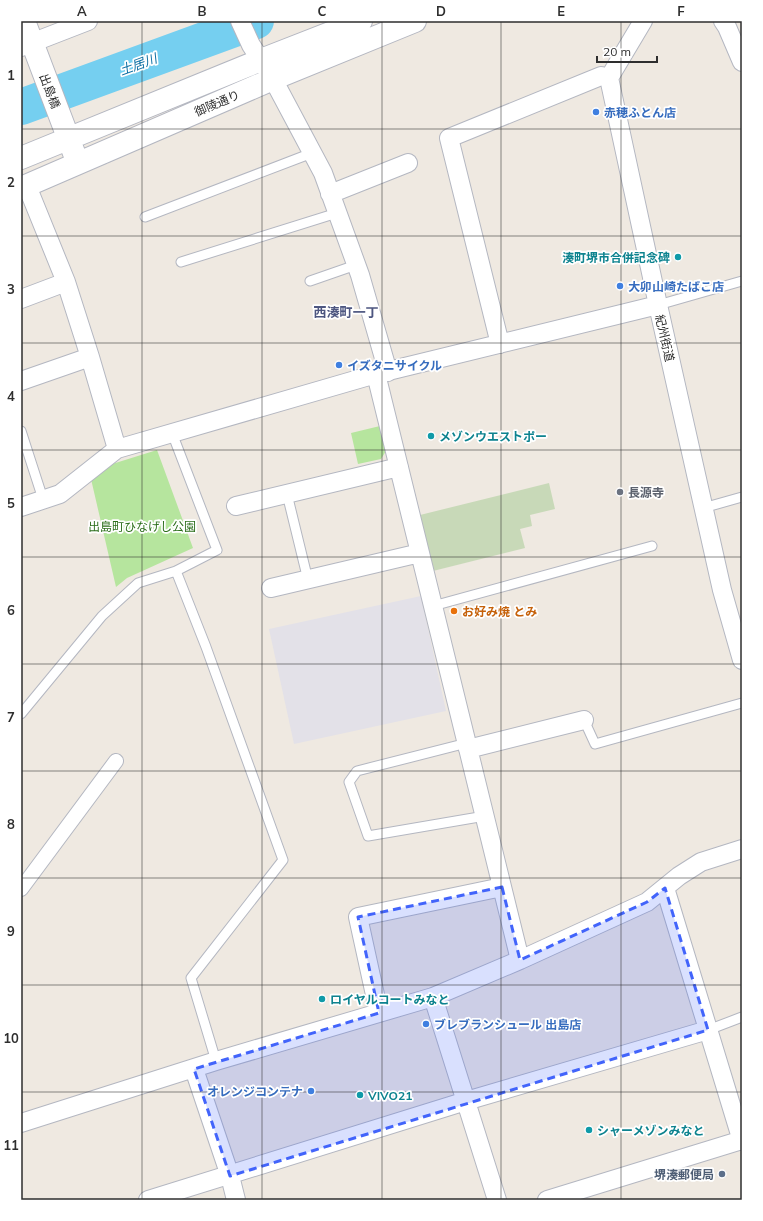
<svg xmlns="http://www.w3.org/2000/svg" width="763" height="1221" viewBox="0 0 763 1221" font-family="Mulish,'Noto Sans JP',sans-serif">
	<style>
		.industrial { fill: #e3e1e8 }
		.green { fill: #b6e59e }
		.cemetery { fill: #c8d9b8 }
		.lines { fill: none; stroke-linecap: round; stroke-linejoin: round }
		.river { stroke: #75cff0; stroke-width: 36 }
		.service-casing { stroke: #b4b7c1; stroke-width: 11 }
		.pedestrian-casing { stroke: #b4b7c1; stroke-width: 16 }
		.minor-casing { stroke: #b4b7c1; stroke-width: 20 }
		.tertiary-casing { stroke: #b4b7c1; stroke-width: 24 }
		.service { stroke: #fff; stroke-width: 9 }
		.pedestrian { stroke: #fff; stroke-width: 14 }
		.minor { stroke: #fff; stroke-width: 18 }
		.tertiary { stroke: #fff; stroke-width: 22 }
		.marked { fill: #4264fb; fill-opacity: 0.2; stroke: #4264fb; stroke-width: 3; stroke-dasharray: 8 5; stroke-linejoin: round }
		.grid { fill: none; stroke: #2e2e2e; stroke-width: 1; stroke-opacity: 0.55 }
		.shop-dot { fill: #3f7fe0; stroke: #fff; stroke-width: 1.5 }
		.culture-dot { fill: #0f9aa8; stroke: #fff; stroke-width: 1.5 }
		.worship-dot { fill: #6b7280; stroke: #fff; stroke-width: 1.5 }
		.food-dot { fill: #e8710a; stroke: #fff; stroke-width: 1.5 }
		.service-dot { fill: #5c6f8a; stroke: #fff; stroke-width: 1.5 }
		.labels { text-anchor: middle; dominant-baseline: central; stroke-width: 3.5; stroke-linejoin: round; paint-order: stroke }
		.street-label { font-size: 12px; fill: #2e2e2e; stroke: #fff }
		.shop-label { font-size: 12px; font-weight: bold; fill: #366cbe; stroke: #fff; text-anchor: start }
		.culture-label { font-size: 12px; font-weight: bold; fill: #0d838f; stroke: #fff; text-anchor: start }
		.worship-label { font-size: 12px; font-weight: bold; fill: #5b616d; stroke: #fff; text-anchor: start }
		.park-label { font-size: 12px; fill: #2c6e1b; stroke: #fff }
		.food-label { font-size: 12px; font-weight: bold; fill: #c56008; stroke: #fff; text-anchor: start }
		.service-label { font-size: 12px; font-weight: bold; fill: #4e5e75; stroke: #fff; text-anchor: end }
		.water-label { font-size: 13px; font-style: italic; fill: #0d6fa3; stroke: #fff }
		.neighbourhood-label { font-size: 13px; font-weight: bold; fill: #4d5680; stroke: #fff }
		.neatline { fill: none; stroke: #2e2e2e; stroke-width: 1.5 }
		.grid-label { font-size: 13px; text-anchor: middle; font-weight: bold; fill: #2e2e2e }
	</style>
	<rect width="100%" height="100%" fill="#efe9e1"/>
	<!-- industrial -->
	<path class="industrial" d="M421,596L446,711L294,744L269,629Z"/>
	<!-- green -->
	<path class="green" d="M380,426L386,451L381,459L358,464L351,433Z
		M157,450L193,548L127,578L116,587L91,479L109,465Z"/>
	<!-- cemetery -->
	<path class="cemetery" d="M549,483L555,509L530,515L532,526L520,529L525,548L433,571L420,515Z"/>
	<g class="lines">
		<!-- river -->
		<path class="river" d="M21,107L256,21"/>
		<!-- service casing -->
		<g class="service-casing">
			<path id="service" d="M145,217L312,153
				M181,262L337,213
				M310,281L356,265
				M658,305L742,281
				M21,431L43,499
				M172,433L217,550L176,571L206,647L283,860L191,978L216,1061
				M287,494L308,580
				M703,508L742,497
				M433,606L652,546
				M21,714L102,616L138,583L176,571
				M584,720L595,744L742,703
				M467,743L357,771L349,782L368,836L485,816
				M708,1030L742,1017"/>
		</g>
		<!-- pedestrian casing -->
		<g class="pedestrian-casing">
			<path id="pedestrian" d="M21,889L116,761"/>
		</g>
		<!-- minor casing -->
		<g class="minor-casing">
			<path id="minor" d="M240,21L251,45L273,79L323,173L360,275L388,372
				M643,21L609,78L658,305L722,590L742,660
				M723,21L727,27L742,62
				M21,47L88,21
				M27,186L66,282L90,357L117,449
				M330,194L408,163
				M21,299L66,282
				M500,344L449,138L601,76L609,78
				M376,374L520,960
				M21,381L90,357
				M236,506L399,467
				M21,507L60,494L117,449L376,374L658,305
				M271,588L420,553
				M468,749L584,720
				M665,888L742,1141
				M433,997L497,1200
				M379,1013L358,917L502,887
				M194,1069L230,1176L236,1200
				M21,1123L216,1061L433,997L520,960L647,902L679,876L701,862L742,849
				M148,1200L466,1101L708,1030
				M547,1200L742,1140"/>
		</g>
		<!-- tertiary casing -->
		<g class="tertiary-casing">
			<path id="tertiary" d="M24,21L74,153
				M21,158L261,60L361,21
				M21,188L273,79L415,21"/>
		</g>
		<!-- service -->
		<use href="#service" class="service"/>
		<!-- pedestrian -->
		<use href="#pedestrian" class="pedestrian"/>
		<!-- minor -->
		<use href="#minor" class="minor"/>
		<!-- tertiary -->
		<use href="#tertiary" class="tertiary"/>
	</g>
	<!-- marked area -->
	<path class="marked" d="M502,887L520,960L647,902L665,888L708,1030L230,1176L194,1069L379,1013L358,917Z"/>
	<!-- grid -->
	<path class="grid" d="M142,21V1200M262,21V1200M382,21V1200M501,21V1200M621,21V1200M21,129H742M21,236H742M21,343H742M21,450H742M21,557H742M21,664H742M21,771H742M21,878H742M21,985H742M21,1092H742"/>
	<!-- markers -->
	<g class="shop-dot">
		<circle cx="596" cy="112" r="4"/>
		<circle cx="620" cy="286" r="4"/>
		<circle cx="339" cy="365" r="4"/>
		<circle cx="426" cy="1024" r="4"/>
		<circle cx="311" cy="1091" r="4"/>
	</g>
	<g class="culture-dot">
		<circle cx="678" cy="257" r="4"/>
		<circle cx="431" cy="436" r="4"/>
		<circle cx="322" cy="999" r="4"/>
		<circle cx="360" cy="1095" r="4"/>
		<circle cx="589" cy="1130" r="4"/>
	</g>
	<circle class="worship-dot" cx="620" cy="492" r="4"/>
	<circle class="food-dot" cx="454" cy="611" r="4"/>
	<circle class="service-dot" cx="722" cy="1174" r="4"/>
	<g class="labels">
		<!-- street labels -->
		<g class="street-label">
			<text transform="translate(50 91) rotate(69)">出島橋</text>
			<text transform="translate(217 103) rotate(-23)">御陵通り</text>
			<text transform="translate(665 338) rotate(77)">紀州街道</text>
		</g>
		<!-- shop labels -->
		<g class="shop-label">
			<text x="604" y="112">赤穂ふとん店</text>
			<text x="628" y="286">大卯山崎たばこ店</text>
			<text x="347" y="365">イズタニサイクル</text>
			<text x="434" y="1024">ブレブランシュール 出島店</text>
			<text x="303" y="1091" text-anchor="end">オレンジコンテナ</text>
		</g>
		<!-- culture labels -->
		<g class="culture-label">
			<text x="670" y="257" text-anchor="end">湊町堺市合併記念碑</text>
			<text x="439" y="436">メゾンウエストポー</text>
			<text x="330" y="999">ロイヤルコートみなと</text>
			<text x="368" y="1095">VIVO21</text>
			<text x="597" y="1130">シャーメゾンみなと</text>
		</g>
		<!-- worship labels -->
		<g class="worship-label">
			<text x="628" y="492">長源寺</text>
		</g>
		<!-- park labels -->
		<g class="park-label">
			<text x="142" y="526">出島町ひなげし公園</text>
		</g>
		<!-- food labels -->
		<g class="food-label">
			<text x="462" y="611">お好み焼 とみ</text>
		</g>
		<!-- service labels -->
		<g class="service-label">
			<text x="714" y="1174">堺湊郵便局</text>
		</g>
		<!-- water labels -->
		<g class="water-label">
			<text transform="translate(138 64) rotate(-20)">土居川</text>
		</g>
		<!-- neighbourhood labels -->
		<g class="neighbourhood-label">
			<text x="346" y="312">西湊町一丁</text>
		</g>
	</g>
	<!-- border -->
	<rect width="763" height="1221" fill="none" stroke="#ffffff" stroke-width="44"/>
	<!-- scale -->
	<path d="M597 56v6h60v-6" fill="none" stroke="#2e2e2e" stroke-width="2"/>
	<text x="603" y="56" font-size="12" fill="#2e2e2e" stroke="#ffffff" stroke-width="3" paint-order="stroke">20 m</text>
	<rect x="22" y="22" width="719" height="1177" class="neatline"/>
	<g class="grid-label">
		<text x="82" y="16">A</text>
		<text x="202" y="16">B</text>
		<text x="322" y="16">C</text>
		<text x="441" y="16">D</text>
		<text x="561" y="16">E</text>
		<text x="681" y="16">F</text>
		<text x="11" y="80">1</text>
		<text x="11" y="187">2</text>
		<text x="11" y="294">3</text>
		<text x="11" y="401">4</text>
		<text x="11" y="508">5</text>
		<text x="11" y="615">6</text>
		<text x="11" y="722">7</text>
		<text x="11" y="829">8</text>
		<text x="11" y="936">9</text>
		<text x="11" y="1043">10</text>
		<text x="11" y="1150">11</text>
	</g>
</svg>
